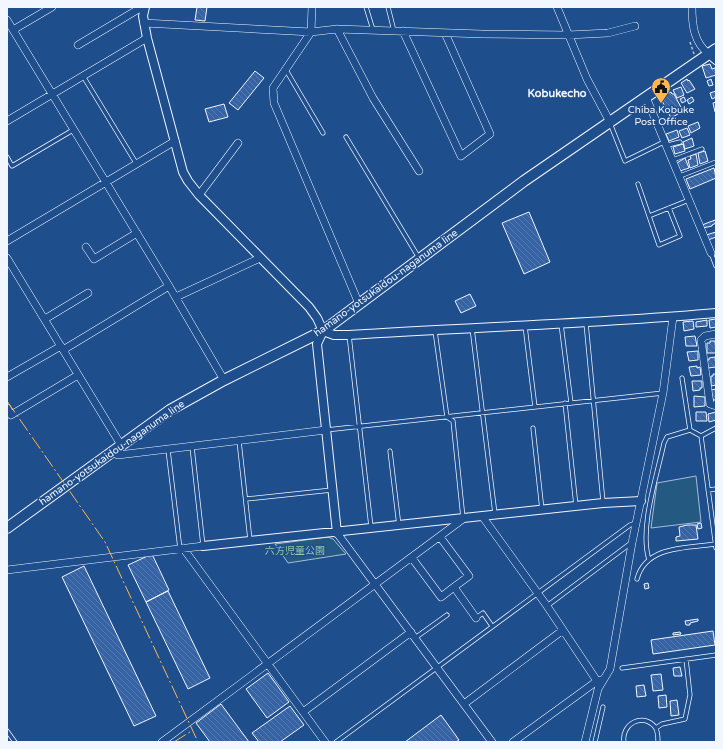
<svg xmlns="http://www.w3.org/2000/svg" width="723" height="749" viewBox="0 0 723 749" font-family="'Varela Round','Noto Sans JP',sans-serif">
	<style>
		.park { fill: #245a82; stroke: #a8bbd7 }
		.building { fill: url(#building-back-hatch); stroke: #f2f6ff }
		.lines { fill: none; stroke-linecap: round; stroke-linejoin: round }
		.service-casing { stroke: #f2f6ff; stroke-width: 5 }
		.minor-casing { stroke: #f2f6ff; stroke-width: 8 }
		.tertiary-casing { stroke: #f2f6ff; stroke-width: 10 }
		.primary-casing { stroke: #f2f6ff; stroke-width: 12 }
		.path { stroke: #b3c4dc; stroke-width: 1.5; stroke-dasharray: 3 2; stroke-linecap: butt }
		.service { stroke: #1f4e8c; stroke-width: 3.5 }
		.minor { stroke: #1f4e8c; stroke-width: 7 }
		.tertiary { stroke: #1f4e8c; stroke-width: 8 }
		.primary { stroke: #1f4e8c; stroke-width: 10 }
		.power { stroke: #ffb74d; stroke-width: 1; stroke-dasharray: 14 3 2 3; stroke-linecap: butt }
		.labels { text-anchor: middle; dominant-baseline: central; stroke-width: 3; stroke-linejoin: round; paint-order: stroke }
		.poi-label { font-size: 10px; fill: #f2f6ff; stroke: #1f4e8c }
		.street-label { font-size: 10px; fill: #f2f6ff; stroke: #1f4e8c }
		.park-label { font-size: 10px; fill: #97c8a6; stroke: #1f4e8c }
		.neighbourhood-label { font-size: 11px; font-weight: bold; fill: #f2f6ff; stroke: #1f4e8c }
	</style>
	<defs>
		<pattern id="building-back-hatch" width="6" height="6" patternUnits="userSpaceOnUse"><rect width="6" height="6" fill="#3563a3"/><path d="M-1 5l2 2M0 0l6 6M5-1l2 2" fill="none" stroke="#537ab1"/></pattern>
	</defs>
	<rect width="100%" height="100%" fill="#1f4e8c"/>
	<!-- park -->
	<path class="park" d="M696,476L701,522L651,528L657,483Z
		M328,537L333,539L346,554L288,563L275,544Z"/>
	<!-- building -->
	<path class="building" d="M197,7H207L205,21L195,20Z
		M710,64L712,69L715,68L716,75L706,78L702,66Z
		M255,71L264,78L238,110L229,103Z
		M687,79L688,81L689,80L695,89L687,93L681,83Z
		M711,79L713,85L709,86L707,81Z
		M681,87L684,95L677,98L673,90Z
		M716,91V97L712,99L710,93Z
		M671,92L672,94H674L683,111L671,118L661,99L663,98L662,96Z
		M684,97L686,101L682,103L680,99Z
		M692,97L694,101L689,104L687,100Z
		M716,102V112H715L713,103Z
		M224,104L228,117L209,122L205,109Z
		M698,122L700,128L691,133L688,126Z
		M687,128L690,135L682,138L679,131Z
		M677,130L679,137L669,141L666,134Z
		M692,138L694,146L685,149L683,142Z
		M683,144L685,151L675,154L673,147Z
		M705,151L708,161L700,164L698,153Z
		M696,154L698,165L690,168L688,160L691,159L690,156Z
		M685,158L689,168L680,171L677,163Z
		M714,168L716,178L690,189L686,179Z
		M529,212L550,262L524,274L502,223Z
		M715,220L716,223L712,225V226L703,228L702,225Z
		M716,232V237L708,240L706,235Z
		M470,294L476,306L461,313L455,301Z
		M716,319V327L710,328L709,320Z
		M707,320V326L696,327V322Z
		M693,321L694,329L684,331L683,322Z
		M695,336L697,346H686L685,337Z
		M710,341H715L716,353H707V343H710Z
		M698,351V360L689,361L687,352Z
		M715,357L716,367L708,368L707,360H709V358Z
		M697,366V368L700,367L701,375L691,376L689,367Z
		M713,374H716V385L711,386V376H713Z
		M692,381H702V388H700V390L693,391Z
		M716,389V400H713L711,390Z
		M694,396L705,397V406L694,407Z
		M696,412H706L707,421H696Z
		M716,412V420L709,422L708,414Z
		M701,523L702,528L698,529L697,524Z
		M687,525H696L698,539L676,541V537L680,536L679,527Z
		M152,554L169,590L146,602L128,565Z
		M84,566L156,716L134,726L62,577Z
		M648,583L649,588L645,589L644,584Z
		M168,591L210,678L188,689L146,602Z
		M698,619V621L690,623V625H686L685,621Z
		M713,631L715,645L653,654L651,640Z
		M680,632L681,634L673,635V633Z
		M680,667L682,676H674L673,668Z
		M268,673L289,702L267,718L246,689Z
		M661,674L663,690L653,691L651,675Z
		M644,685L646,696L637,697L636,686Z
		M666,695L667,707L659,708L658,696Z
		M677,700L679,715L671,716L670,701Z
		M221,704L249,742H210L196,723Z
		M290,706L304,725L280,742H259L252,733Z
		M441,715L459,740L456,742H405Z"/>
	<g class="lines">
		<!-- service casing -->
		<g class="service-casing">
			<path id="service" d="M366,7L373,30
				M388,7L394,31
				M286,70L323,133
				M83,76L136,163
				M610,123L625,161L666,141
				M346,137L419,258
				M668,145L680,142
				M7,157L12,166L73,130
				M673,160L702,149
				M680,176L716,162
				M638,184L659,245L680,236L669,208
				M649,216L689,200
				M711,253L716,266
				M586,323L603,502
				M561,324L571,403
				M525,326L535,407
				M472,328L495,514
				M435,331L447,417L453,421L463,518
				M349,335L371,527
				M565,403L576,506
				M533,428L542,510
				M326,430L663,393
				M690,430L701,436
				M701,436L716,548
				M701,436L716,428
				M239,441L250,540
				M192,447L203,546
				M168,450L180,549
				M390,451L399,526
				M708,490L716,489
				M246,499L332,490
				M649,560C639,528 657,476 664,443L667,437L690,430L682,378
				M637,579C646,545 688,548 716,544
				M547,606L631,543
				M476,618L483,613L492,626
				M415,638L447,615
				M622,668L716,655
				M656,728L662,724L685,719L690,695L686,659
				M7,731L15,742
				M336,742L630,525L636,523
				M595,742L603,707
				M624,742C621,724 643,712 655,727C658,731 658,737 658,742"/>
		</g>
		<!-- minor casing -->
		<g class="minor-casing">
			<path id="minor" d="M312,7L311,32L273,88L274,103L359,304
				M557,7L587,79L610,122
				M692,7C692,25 694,43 709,54
				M7,20L169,286L224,380
				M144,23L311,32L337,29L482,34L568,35L608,33L635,26
				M337,29L373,98L419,171
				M13,30L52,7
				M403,31L461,156L490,134L445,33
				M78,45L142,7
				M646,97L711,253
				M7,121L147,38
				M199,195L238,143
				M7,241L175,141
				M86,247L94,259L137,233
				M7,258L121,445
				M176,297L260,258
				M45,319L88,293
				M716,334L705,336L701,340L710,404L716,406
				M63,350L169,286
				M7,377L61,346
				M7,408L11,415L78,375
				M111,452L118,455L326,430
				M482,516L547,606L597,681
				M337,533L492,742
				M440,537L469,576L454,587L476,618
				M183,548L325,742
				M412,558L441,597L454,587
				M7,570L203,546
				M464,704L563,630
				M303,712L411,632
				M162,742L463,519
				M513,742L597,681L601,680
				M585,742L598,689L610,669L632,543L663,393L673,317"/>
		</g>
		<!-- tertiary casing -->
		<g class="tertiary-casing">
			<path id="tertiary" d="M145,7L143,16L147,38L183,172L188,181L199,195L309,307L317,318L323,331L334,335H349C471,327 594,324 716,313
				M709,54L716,60
				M323,331L317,344L337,533
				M203,546L603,503L641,501"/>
		</g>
		<!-- primary casing -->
		<g class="primary-casing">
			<path id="primary" d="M7,528L170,410L224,380L323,331L524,181L716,49"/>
		</g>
		<!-- path -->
		<path class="path" d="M690,42L694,54"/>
		<!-- service -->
		<use href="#service" class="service"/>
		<!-- minor -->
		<use href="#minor" class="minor"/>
		<!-- tertiary -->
		<use href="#tertiary" class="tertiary"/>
		<!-- primary -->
		<use href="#primary" class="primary"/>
		<!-- power -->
		<path class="power" d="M7,401L105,542L198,742
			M174,742L193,730"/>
	</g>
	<!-- icons -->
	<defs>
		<g id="civic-pin" transform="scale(1)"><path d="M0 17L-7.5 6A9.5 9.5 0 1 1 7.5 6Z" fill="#ffb74d" stroke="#1f4e8c"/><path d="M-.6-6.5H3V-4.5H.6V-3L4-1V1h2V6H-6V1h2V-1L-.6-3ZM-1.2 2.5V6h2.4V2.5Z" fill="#111"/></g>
	</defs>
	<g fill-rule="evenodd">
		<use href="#civic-pin" x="661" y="87"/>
	</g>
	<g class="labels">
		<!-- poi labels -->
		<g class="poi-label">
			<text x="661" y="110">Chiba Kobuke<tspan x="661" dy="12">Post Office</tspan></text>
		</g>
		<!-- street labels -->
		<g class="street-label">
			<text transform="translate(386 283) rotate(-36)">hamano-yotsukaidou-naganuma line</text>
			<text transform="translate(112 453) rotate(-35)">hamano-yotsukaidou-naganuma line</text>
		</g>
		<!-- park labels -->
		<g class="park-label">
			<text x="295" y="551">六方児童公園</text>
		</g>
		<!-- neighbourhood labels -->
		<g class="neighbourhood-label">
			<text x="557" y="93">Kobukecho</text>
		</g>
	</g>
	<!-- border -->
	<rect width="723" height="749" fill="none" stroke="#f2f6ff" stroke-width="16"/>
</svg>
